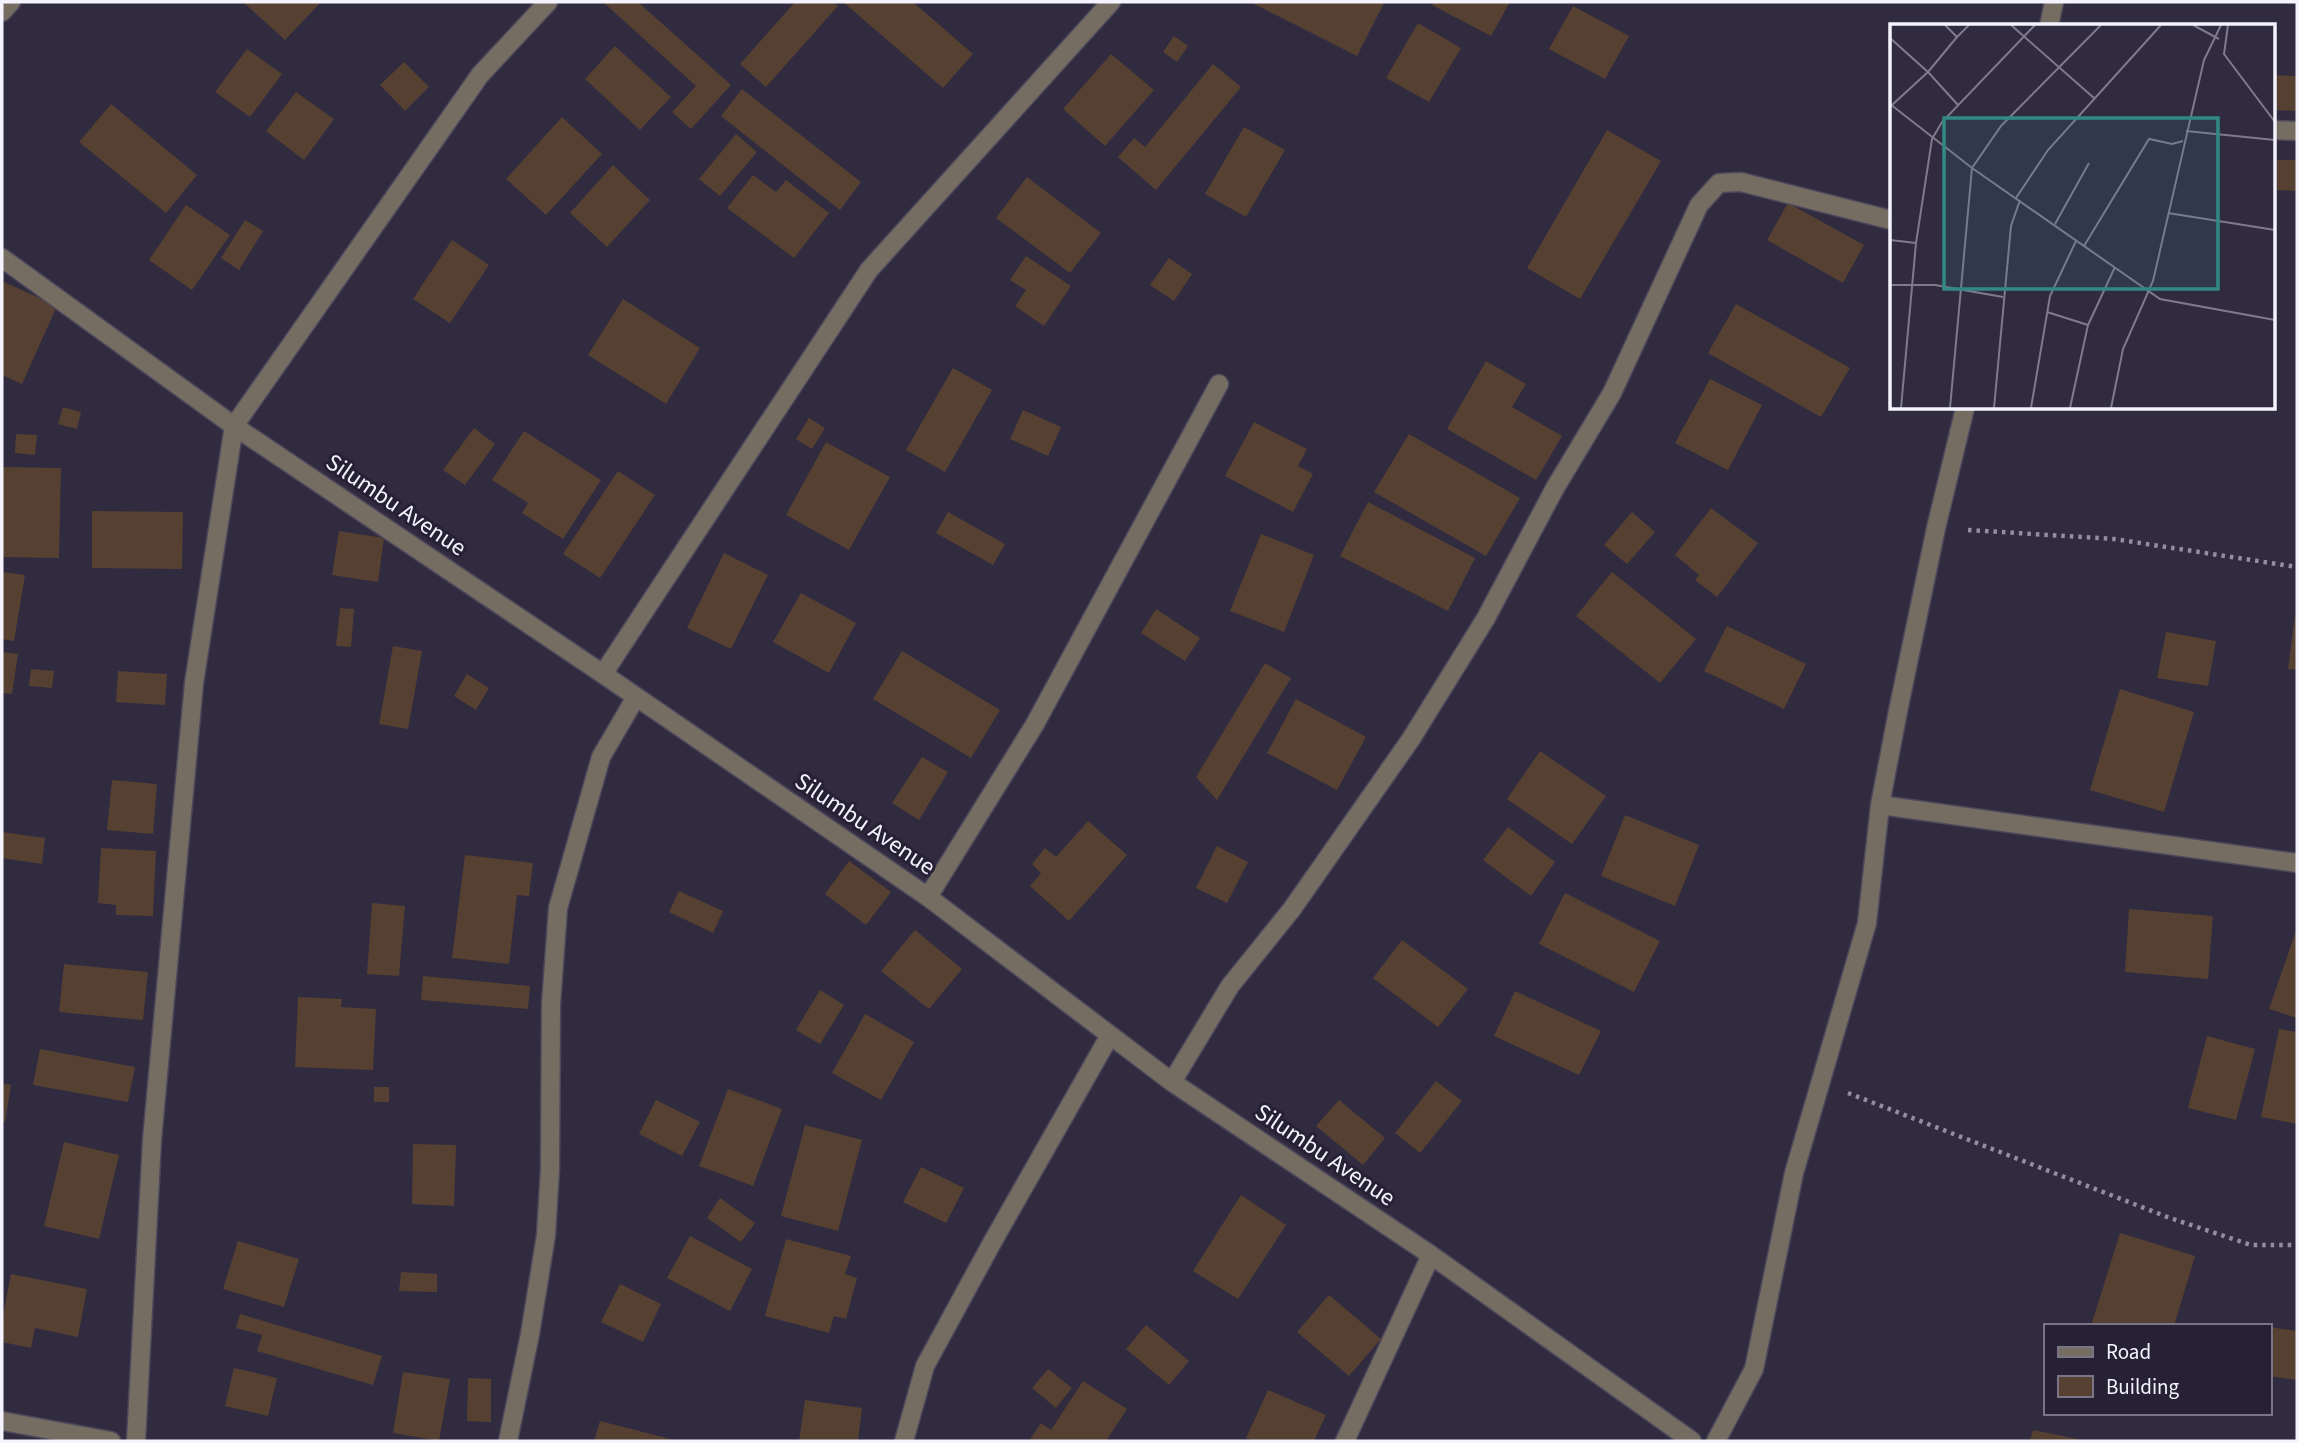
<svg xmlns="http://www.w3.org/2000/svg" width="2299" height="1443" viewBox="0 0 2299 1443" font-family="'Source Sans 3',sans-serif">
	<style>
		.building { fill: #554032 }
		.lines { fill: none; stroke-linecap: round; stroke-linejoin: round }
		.street-casing { stroke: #4c475b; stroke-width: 21 }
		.path { stroke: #938f9f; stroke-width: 4.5; stroke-dasharray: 3.5 5; stroke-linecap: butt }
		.street { stroke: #766d62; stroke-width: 18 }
		.labels { text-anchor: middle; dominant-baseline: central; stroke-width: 6; stroke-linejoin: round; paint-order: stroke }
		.street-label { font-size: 24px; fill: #f5f3fe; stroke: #272135 }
		.inset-road { fill: none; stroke: #7f7b8c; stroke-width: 2 }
		.view { fill: #328984; fill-opacity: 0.15; stroke: #328984; stroke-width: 3.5 }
		.inset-edge { fill: none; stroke: #f5f3fe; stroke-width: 3.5 }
	</style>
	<rect width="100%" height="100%" fill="#312b40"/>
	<!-- building -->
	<path class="building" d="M243,2H321L285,40Z
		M603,2H638L731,85L691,129L672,112L696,86Z
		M795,2H833L838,6L766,87L740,64Z
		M843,2H913L973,54L943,88Z
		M1250,2H1381L1384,3L1357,56Z
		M1434,2H1510L1491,36L1432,5Z
		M1573,6L1629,36L1605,79L1549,49Z
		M1418,23L1461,48L1429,102L1386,78Z
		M1174,36L1188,46L1177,62L1163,52Z
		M615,46L671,97L640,130L585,79Z
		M247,49L282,74L250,117L215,92Z
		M1111,54L1154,90L1105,146L1063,109Z
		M404,62L429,87L405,111L380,85Z
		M1213,64L1241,87L1156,190L1118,157L1134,138L1145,147Z
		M2273,75L2297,76V111L2273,110Z
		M742,89L861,182L840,210L721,116Z
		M296,92L334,119L304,160L266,131Z
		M111,104L197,175L166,213L79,142Z
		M562,117L602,154L546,215L506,179Z
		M1244,127L1285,150L1246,217L1205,194Z
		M1607,130L1661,161L1580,299L1527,268Z
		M736,134L757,152L720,196L699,179Z
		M2277,160H2297V191L2277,190Z
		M613,165L650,200L607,247L570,213Z
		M753,175L776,192L786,180L829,213L794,258L727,208Z
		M1027,177L1101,233L1070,273L996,218Z
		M1788,203L1864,245L1843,283L1767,240Z
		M186,205L230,235L192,290L149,260Z
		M245,220L263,231L239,270L221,258Z
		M452,240L489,265L450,323L413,299Z
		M1026,256L1071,286L1044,326L1015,306L1026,290L1010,280Z
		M1169,258L1192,274L1174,301L1150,285Z
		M2,281L57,306L22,384L2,375Z
		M623,299L700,348L666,404L588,355Z
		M1736,304L1850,368L1821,417L1708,353Z
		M1486,361L1526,384L1512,407L1562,436L1536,480L1447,429Z
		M953,368L992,390L945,472L906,450Z
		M1710,379L1762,405L1728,470L1675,443Z
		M63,407L81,412L77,429L58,424Z
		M1023,410L1061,427L1048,456L1010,439Z
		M809,418L825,428L812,449L796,439Z
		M1254,422L1307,449L1298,466L1313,474L1293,512L1225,476Z
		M474,428L495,444L465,485L443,470Z
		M524,431L601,480L563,539L522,513L528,503L492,480Z
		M16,434L37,435L35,455L15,453Z
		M1409,434L1520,498L1486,556L1374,492Z
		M826,442L890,477L849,550L786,515Z
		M2,467L61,468L59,558L2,557Z
		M618,471L655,495L600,578L563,554Z
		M1368,502L1475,558L1448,611L1340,556Z
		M1711,508L1758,543L1717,597L1695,580L1699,575L1675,555Z
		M92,511L183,512L182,569L92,568Z
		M948,512L1005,544L993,565L936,533Z
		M1632,512L1655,532L1627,564L1604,545Z
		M339,531L384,538L378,582L332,575Z
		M1261,534L1314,555L1284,632L1230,611Z
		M724,553L768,575L731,649L687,628Z
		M2,572L25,575L14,641L2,639Z
		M1612,572L1696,639L1660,683L1576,616Z
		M801,593L856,623L829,673L773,642Z
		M340,608L354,609L351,647L336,646Z
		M1156,609L1200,638L1185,661L1141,633Z
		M2295,616L2297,617V670L2288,669Z
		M1727,626L1806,664L1784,709L1704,671Z
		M2166,632L2216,641L2208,686L2157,678Z
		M393,646L422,651L408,729L379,724Z
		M902,651L1000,710L971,758L873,699Z
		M2,652L18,654L12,694L2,693Z
		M1265,663L1291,678L1217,800L1196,777Z
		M31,669L54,671L52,688L29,686Z
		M118,671L167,674L165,705L116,702Z
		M467,674L489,688L476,710L454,696Z
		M2120,689L2194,712L2164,812L2090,790Z
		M1296,699L1366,737L1337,790L1267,753Z
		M1540,751L1606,796L1572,844L1507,799Z
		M922,757L948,772L919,820L892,803Z
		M112,780L157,784L153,834L107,830Z
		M1625,815L1699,845L1675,906L1601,876Z
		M1088,821L1127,855L1069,921L1030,886L1041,873L1032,864L1045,848L1056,857Z
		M1508,827L1555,862L1531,896L1483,860Z
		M2,832L45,838L42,864L2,858Z
		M1217,846L1248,862L1227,903L1196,888Z
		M101,848L156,851L153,916L116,915V905L98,903Z
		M465,855L533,863L529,896L517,895L509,964L452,958Z
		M849,861L891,892L866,925L825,894Z
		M679,891L723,911L713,933L669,912Z
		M1565,893L1660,941L1634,992L1539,944Z
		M372,903L405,906L399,976L367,974Z
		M2129,909L2213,916L2208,979L2125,972Z
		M2297,928V1018L2269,1009Z
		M915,930L962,969L929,1009L881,971Z
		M1402,940L1468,989L1438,1027L1373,978Z
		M64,964L148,972L143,1020L59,1012Z
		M423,976L530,986L528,1009L421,1000Z
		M820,990L844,1005L820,1044L796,1030Z
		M1515,991L1601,1031L1579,1075L1494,1036Z
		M298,997L342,999L341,1007L376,1009L373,1070L295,1067Z
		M865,1014L914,1042L881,1100L832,1073Z
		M2279,1029L2297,1032V1124L2261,1117Z
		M2207,1036L2255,1049L2236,1120L2188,1108Z
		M40,1049L135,1067L128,1102L33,1085Z
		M1436,1081L1462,1101L1420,1153L1395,1133Z
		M2,1083L11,1085L5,1122L2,1121Z
		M374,1087H389V1102H374Z
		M728,1089L782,1109L753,1186L699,1166Z
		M656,1100L700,1122L682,1156L639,1134Z
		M1339,1100L1385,1138L1363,1165L1316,1126Z
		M805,1125L862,1140L838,1231L781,1216Z
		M64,1142L119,1155L99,1239L44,1226Z
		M413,1144L456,1145L454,1206L412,1204Z
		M921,1167L964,1188L946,1223L903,1202Z
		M1241,1195L1286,1225L1238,1299L1193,1271Z
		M720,1198L755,1223L741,1242L707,1218Z
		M2120,1233L2195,1256L2174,1326H2091Z
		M690,1236L752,1269L730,1311L667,1278Z
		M786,1239L851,1256L845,1274L857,1278L846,1319L834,1316L829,1333L765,1316Z
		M238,1241L299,1259L284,1307L223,1289Z
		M401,1272L437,1274V1292L399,1291Z
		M11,1274L87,1289L78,1337L35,1328L31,1348L2,1342V1321Z
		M620,1284L661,1304L643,1342L601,1322Z
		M1329,1295L1381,1339L1349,1376L1297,1332Z
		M240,1314L382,1356L373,1385L257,1351L262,1335L236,1328Z
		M1146,1325L1189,1361L1169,1385L1126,1349Z
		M2269,1327L2297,1331V1380L2269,1376Z
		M234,1368L277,1378L268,1416L225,1406Z
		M1048,1369L1072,1388L1056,1408L1032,1388Z
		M403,1372L450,1379L439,1441L393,1433Z
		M468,1378L491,1379V1422L467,1421Z
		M1083,1381L1127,1409L1106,1441H1029L1041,1423L1051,1430Z
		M1268,1390L1326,1415L1314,1441H1253L1246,1438Z
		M805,1400L862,1408L858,1441H799Z
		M600,1421L674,1440V1441H594Z
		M2033,1430L2083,1440V1441H2030Z"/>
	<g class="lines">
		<!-- street casing -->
		<g class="street-casing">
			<path id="street" d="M2,12L11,2
				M2049,26L2054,2
				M2273,130L2297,131
				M2,258L234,426L603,674L928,897L1172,1082L1431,1255L1692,1441
				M603,674L869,270L1111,2
				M1880,805L2297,863
				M928,897L1035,724L1219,384
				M1172,1082L1230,986L1292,909L1411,739L1486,618L1555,488L1612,393L1699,205L1719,183L1741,182L1891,220
				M2,1421L111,1441
				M136,1441L152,1140L194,683L234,426L480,75L548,2
				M508,1441L530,1334L546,1235L550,1169L551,1004L558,908L601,757L636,697
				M904,1441L925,1366L993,1241L1109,1037
				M1345,1441L1431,1255
				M1716,1441L1754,1369L1794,1173L1867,923L1880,805L1898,711L1936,528L1965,408"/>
		</g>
		<!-- path -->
		<path class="path" d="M1968,530L2114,539L2297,567
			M1848,1093L2170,1218L2251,1245H2297"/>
		<!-- street -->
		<use href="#street" class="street"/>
	</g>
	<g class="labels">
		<!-- street labels -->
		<g class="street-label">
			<text transform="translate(396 505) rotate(34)">Silumbu Avenue</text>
			<text transform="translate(865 824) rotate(34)">Silumbu Avenue</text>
			<text transform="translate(1325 1155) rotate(34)">Silumbu Avenue</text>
		</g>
	</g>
	<!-- overview -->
	<g transform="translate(1890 24)">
		<rect width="385" height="385" fill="#312b40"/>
		<path class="inset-road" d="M55,1L67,13L79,1M121,1L204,74M303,1L329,15M338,1L334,30L385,98M0,14L38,48L67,13M0,80L82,144L270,275L385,296M2,81L38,48L68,81M296,107L385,116M126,174L158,126L271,1M278,189L385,206M165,200L199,139M0,216L26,219M194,222L259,115L282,120L293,117M0,261H45L113,273M157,288L198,301L180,384M198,301L225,243M11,384L26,219L42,115L52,98L145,1M60,384L82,144L111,102L211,1M104,384L121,202L130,176M141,384L160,272L186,217M221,384L233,325L263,257L314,36L331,1"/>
		<path class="view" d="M54,94H328V265H54Z"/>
		<rect width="385" height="385" class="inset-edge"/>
	</g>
	<!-- border -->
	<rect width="2299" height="1443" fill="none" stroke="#f5f3fe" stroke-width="7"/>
	<!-- legend -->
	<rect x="2044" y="1324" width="228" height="91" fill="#272135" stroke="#797585" stroke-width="2"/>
	<rect x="2058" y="1347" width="35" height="10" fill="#766d62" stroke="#797585" stroke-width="2"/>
	<text x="2106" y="1359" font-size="21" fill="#f5f3fe">Road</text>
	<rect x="2058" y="1376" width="35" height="21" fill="#554032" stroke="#797585" stroke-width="2"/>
	<text x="2106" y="1394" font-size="21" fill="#f5f3fe">Building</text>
</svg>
